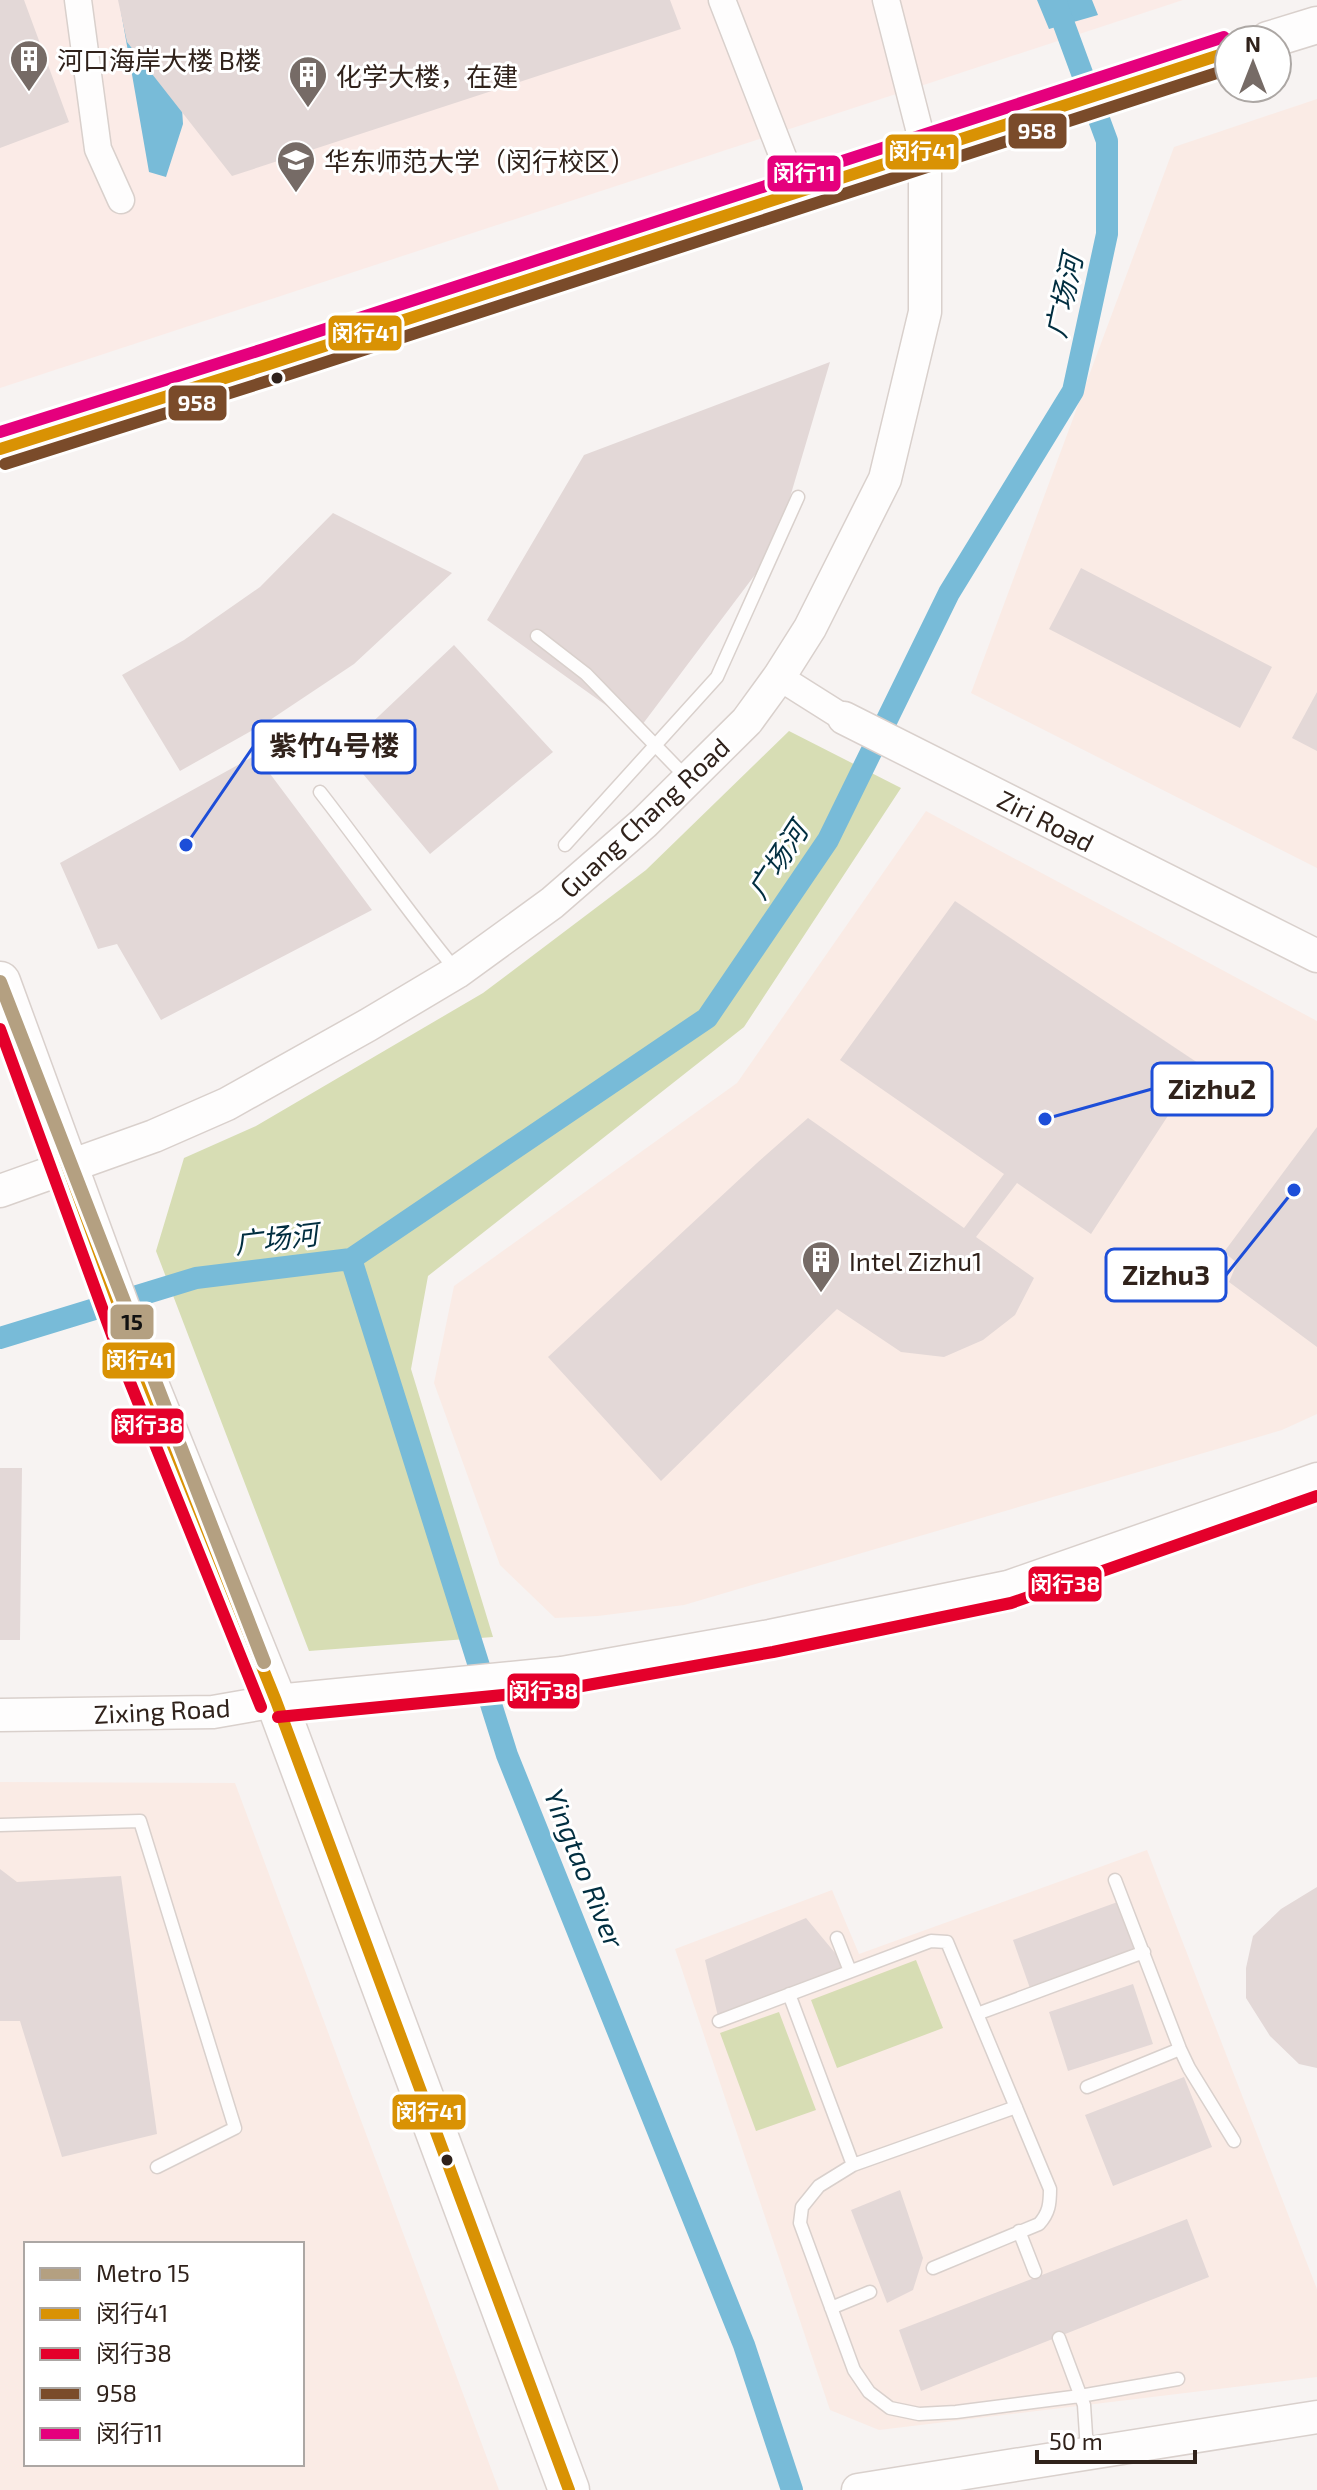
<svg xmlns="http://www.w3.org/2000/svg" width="1317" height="2490" viewBox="0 0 1317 2490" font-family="'Exo 2','Noto Sans SC',sans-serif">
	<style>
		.commercial { fill: #faebe5; fill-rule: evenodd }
		.education { fill: #fbebe7 }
		.green { fill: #d7ddb4 }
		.water { fill: #78bbd8 }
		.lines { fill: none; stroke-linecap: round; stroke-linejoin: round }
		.canal { stroke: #78bbd8; stroke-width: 22 }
		.building { fill: #e3d8d7 }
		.service-casing { stroke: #d9d0cc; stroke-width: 15 }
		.minor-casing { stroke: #d9d0cc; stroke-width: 29 }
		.tertiary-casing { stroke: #d9d0cc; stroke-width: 35 }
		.secondary-casing { stroke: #d9d0cc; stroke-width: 39 }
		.primary-casing { stroke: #d9d0cc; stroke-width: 43 }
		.service { stroke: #fefdfd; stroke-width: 12 }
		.minor { stroke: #fefdfd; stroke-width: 26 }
		.tertiary { stroke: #fefdfd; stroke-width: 32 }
		.secondary { stroke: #fefdfd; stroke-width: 36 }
		.primary { stroke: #fefdfd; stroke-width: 40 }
		.bus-1-casing { stroke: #fff; stroke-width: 18 }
		.bus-2-casing { stroke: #fff; stroke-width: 18 }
		.bus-3-casing { stroke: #fff; stroke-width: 18 }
		.bus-4-casing { stroke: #fff; stroke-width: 18 }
		.bus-1 { stroke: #d99204; stroke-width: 12 }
		.bus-2 { stroke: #e4002b; stroke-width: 12 }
		.bus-3 { stroke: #7a4b2a; stroke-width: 12 }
		.bus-4 { stroke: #e5007d; stroke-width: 12 }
		.metro-1-casing { stroke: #fff; stroke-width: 20 }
		.metro-1 { stroke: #b4a081; stroke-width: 14 }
		.bus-dot { fill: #30221b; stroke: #fff; stroke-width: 3 }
		.labels { text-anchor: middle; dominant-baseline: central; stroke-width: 6; stroke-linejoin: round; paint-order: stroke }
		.poi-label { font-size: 26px; fill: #30221b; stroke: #fff; text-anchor: start }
		.street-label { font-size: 26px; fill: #30221b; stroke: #fff }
		.water-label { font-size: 28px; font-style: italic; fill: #012e40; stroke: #fff }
		.leader { fill: none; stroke: #1d4ed8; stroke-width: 3 }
		.callout-dot { fill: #1d4ed8; stroke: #fff; stroke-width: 3 }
		.callout { fill: #fff; stroke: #1d4ed8; stroke-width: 3 }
		.callout-label { font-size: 28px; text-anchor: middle; font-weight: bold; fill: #30221b }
		.line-badge { stroke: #fff; stroke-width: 3 }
		.badge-label { font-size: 22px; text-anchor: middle; font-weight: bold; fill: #fff }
		.pale-badge-label { font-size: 22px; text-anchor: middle; font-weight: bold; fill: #111 }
	</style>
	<rect width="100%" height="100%" fill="#f7f3f2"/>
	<!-- commercial -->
	<path class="commercial" d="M1317,99V868L971,693L1174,147Z
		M926,811L1317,1021V1414L1282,1430L684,1605L598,1616L555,1618L500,1565L434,1383L454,1286L737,1083Z
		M0,1782L235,1783L499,2490H0ZM26,2244H302V2464H26Z
		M1147,1850L1317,2289V2377L879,2430L830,2410L675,1949L832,1890L859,1954Z"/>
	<!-- education -->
	<path class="education" d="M0,0H1183L0,388Z"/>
	<!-- green -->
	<path class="green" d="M789,731L901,788L744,1027L428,1276L411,1369L493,1637L309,1651L156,1251L184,1158L256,1126L483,993L646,870Z
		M916,1960L943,2028L837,2068L811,2000Z
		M779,2012L816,2110L756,2131L720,2033Z"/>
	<!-- water -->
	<path class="water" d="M119,0H175L183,124L166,177L149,172Z
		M1037,0H1092L1098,15L1049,29Z"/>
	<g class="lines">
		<!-- canal -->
		<path class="canal" d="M351,1259L507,1755L744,2345L792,2490
			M0,1338L196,1278L351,1259L707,1018L828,840L949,593L1073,391L1107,234V141L1055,0"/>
	</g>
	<!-- building -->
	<path class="building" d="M0,0H24L69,122L0,148Z
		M118,0H670L681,29L232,176L127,42Z
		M830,362L775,548L639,729L487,620L584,455Z
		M333,513L452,573L354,664L267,722L180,771L122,675L184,640L260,587Z
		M1081,568L1272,667L1240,728L1049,629Z
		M454,645L553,752L430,854L343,750Z
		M1317,692V751L1292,738Z
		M256,755L372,910L161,1020L117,944L98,949L60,863Z
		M955,901L1201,1065L1091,1234L1017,1183L976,1237L1034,1278L1015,1315L983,1340L944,1357L901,1352L837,1309L661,1481L548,1357L757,1163L808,1118L964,1228L1004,1174L840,1060Z
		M1317,1127V1347L1229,1282L1237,1263L1224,1252Z
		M0,1468H22L20,1640H0Z
		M0,1869L17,1882L121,1876L157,2134L62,2157L20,2021H0Z
		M1317,1887V2068L1299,2064L1270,2036L1246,1998V1968L1253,1936L1281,1909Z
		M1123,1900L1144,1952L1032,1994L1013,1940Z
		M806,1918L850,1971L719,2021L705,1960Z
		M1133,1984L1153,2044L1068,2071L1049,2012Z
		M1184,2077L1212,2147L1113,2186L1085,2115Z
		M900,2190L923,2258L913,2290L887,2303L851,2210Z
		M1187,2219L1209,2277L921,2391L899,2330Z"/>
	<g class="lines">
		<!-- service casing -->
		<g class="service-casing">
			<path id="service" d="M537,636L586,674L688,779
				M320,792C366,851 408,912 455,969
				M565,845L717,677L798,497
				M0,1825L140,1821L235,2128L157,2167
				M1115,1880L1180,2049L1189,2068L1234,2141
				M837,1938L850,1971
				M789,1994L853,2165
				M977,2014L1144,1952
				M719,2021L931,1941L947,1942L1050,2189C1050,2204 1049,2213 1039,2224L933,2268
				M1087,2087L1180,2049
				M1016,2107L853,2165L819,2186L802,2207L800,2223L854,2370L869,2392L890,2408L919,2414L956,2412L1080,2396L1178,2379
				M1019,2231L1035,2272
				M831,2308L870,2292
				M1059,2338L1084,2405L1087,2450"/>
		</g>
		<!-- minor casing -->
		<g class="minor-casing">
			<path id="minor" d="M78,0L98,149L121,200
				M722,0L797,193
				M886,0L925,152
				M779,677L844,718"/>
		</g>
		<!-- tertiary casing -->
		<g class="tertiary-casing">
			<path id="tertiary" d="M844,718L1317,956
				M0,1191L154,1136L227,1104L368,1025L457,972L552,903L644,823L747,721L779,677L810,628L885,479L925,312V152
				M0,1715L213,1712L276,1701L562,1673L770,1636L1008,1587L1317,1479
				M858,2490L1317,2417"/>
		</g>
		<!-- secondary casing -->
		<g class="secondary-casing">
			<path id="secondary" d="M1268,40L1317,25
				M0,449L269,364L1229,52"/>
		</g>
		<!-- primary casing -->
		<g class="primary-casing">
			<path id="primary" d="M0,982L138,1359L276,1701L569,2490"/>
		</g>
		<!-- service -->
		<use href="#service" class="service"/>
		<!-- minor -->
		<use href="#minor" class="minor"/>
		<!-- tertiary -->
		<use href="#tertiary" class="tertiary"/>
		<!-- secondary -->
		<use href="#secondary" class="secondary"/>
		<!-- primary -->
		<use href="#primary" class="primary"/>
		<!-- bus-1 casing -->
		<g class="bus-1-casing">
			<path id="bus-1" d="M0,449L269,364L1229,52
				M0,982L138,1359L276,1701L569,2490"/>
		</g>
		<!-- bus-2 casing -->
		<g class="bus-2-casing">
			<path id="bus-2" d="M0,1029L123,1365L261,1707
				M278,1717L565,1689L773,1652L1011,1603L1317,1496"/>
		</g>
		<!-- bus-3 casing -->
		<g class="bus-3-casing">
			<path id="bus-3" d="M5,464L274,379L1229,69"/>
		</g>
		<!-- bus-4 casing -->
		<g class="bus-4-casing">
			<path id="bus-4" d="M0,432L264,349L1224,37"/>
		</g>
		<!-- bus-1 -->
		<use href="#bus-1" class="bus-1"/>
		<!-- bus-2 -->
		<use href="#bus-2" class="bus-2"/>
		<!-- bus-3 -->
		<use href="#bus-3" class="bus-3"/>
		<!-- bus-4 -->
		<use href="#bus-4" class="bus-4"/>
		<!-- metro-1 casing -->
		<g class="metro-1-casing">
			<path id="metro-1" d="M0,982L264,1662"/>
		</g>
		<!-- metro-1 -->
		<use href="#metro-1" class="metro-1"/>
	</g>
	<!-- icons -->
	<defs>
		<g id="building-pin" transform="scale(2)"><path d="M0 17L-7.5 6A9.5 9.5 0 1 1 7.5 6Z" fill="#766b66" stroke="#fff"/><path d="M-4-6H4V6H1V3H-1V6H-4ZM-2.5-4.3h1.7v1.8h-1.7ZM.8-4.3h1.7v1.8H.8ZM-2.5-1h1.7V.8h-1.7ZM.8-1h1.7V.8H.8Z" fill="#fff"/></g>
		<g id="university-pin" transform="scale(2)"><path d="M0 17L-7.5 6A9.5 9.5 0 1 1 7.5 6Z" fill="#766b66" stroke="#fff"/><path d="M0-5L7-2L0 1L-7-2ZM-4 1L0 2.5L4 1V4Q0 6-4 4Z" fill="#fff"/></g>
	</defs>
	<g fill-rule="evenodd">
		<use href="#building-pin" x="29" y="59"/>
		<use href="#building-pin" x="308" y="75"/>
		<use href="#university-pin" x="296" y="160"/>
		<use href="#building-pin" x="821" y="1260"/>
	</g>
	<!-- markers -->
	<g class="bus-dot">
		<circle cx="277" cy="378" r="7"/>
		<circle cx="447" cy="2160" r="7"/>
	</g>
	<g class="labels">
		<!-- poi labels -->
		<g class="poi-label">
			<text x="57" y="59">河口海岸大楼 B楼</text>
			<text x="336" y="75">化学大楼，在建</text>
			<text x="324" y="160">华东师范大学（闵行校区）</text>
			<text x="849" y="1260">Intel Zizhu1</text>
		</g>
		<!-- street labels -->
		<g class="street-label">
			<text transform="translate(644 817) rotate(-43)">Guang Chang Road</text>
			<text transform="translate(1046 820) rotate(27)">Ziri Road</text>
			<text transform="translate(162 1710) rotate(-3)">Zixing Road</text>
		</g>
		<!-- water labels -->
		<g class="water-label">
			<text transform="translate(1063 296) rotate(-78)">广场河</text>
			<text transform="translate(777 860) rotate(-57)">广场河</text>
			<text transform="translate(276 1238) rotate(-7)">广场河</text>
			<text transform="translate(585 1868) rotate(68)">Yingtao River</text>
		</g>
	</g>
	<!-- callouts -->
	<path class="leader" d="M186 845L253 747M1045 1119L1152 1089M1294 1190L1226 1275"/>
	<g class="callout-dot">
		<circle cx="186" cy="845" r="8"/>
		<circle cx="1045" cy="1119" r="8"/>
		<circle cx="1294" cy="1190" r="8"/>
	</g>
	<g class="callout">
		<rect x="253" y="721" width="162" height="52" rx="8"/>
		<rect x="1152" y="1063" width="120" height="52" rx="8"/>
		<rect x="1106" y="1249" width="120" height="52" rx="8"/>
	</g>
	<g class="callout-label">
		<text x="334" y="756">紫竹4号楼</text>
		<text x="1212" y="1099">Zizhu2</text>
		<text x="1166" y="1285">Zizhu3</text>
	</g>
	<g class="line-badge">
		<rect x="1007" y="112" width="61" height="38" rx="8" fill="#7a4b2a"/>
		<rect x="884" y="133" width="76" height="38" rx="8" fill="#d99204"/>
		<rect x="766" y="154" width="76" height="39" rx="8" fill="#e5007d"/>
		<rect x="327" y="314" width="76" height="38" rx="8" fill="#d99204"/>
		<rect x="167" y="384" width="61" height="38" rx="8" fill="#7a4b2a"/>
		<rect x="109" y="1303" width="46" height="38" rx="8" fill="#b4a081"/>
		<rect x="101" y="1341" width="75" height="39" rx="8" fill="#d99204"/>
		<rect x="110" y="1407" width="75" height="38" rx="8" fill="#e4002b"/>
		<rect x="1027" y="1565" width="76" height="38" rx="8" fill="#e4002b"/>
		<rect x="506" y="1672" width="75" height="38" rx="8" fill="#e4002b"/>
		<rect x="391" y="2093" width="76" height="38" rx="8" fill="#d99204"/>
	</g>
	<g class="badge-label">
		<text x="1037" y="139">958</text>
		<text x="922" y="159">闵行41</text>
		<text x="804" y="181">闵行11</text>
		<text x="365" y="341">闵行41</text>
		<text x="197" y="411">958</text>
		<text x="139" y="1368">闵行41</text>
		<text x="148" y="1433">闵行38</text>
		<text x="1065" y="1592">闵行38</text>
		<text x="543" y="1699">闵行38</text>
		<text x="429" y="2120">闵行41</text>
	</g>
	<g class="pale-badge-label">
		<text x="132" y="1330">15</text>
	</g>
	<!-- legend -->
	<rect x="24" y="2242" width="280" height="224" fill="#ffffff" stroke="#aca7a4" stroke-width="2"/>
	<rect x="40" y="2268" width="40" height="12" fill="#b4a081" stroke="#aca7a4" stroke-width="2"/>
	<text x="96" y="2282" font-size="24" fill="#30221b">Metro 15</text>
	<rect x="40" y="2308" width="40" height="12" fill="#d99204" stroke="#aca7a4" stroke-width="2"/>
	<text x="96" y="2322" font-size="24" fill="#30221b">闵行41</text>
	<rect x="40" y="2348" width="40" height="12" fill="#e4002b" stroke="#aca7a4" stroke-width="2"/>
	<text x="96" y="2362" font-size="24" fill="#30221b">闵行38</text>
	<rect x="40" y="2388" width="40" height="12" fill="#7a4b2a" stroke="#aca7a4" stroke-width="2"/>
	<text x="96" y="2402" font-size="24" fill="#30221b">958</text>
	<rect x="40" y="2428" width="40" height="12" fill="#e5007d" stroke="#aca7a4" stroke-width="2"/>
	<text x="96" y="2442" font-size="24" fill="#30221b">闵行11</text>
	<!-- north arrow -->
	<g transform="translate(1253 64)"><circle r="38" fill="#ffffff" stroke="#aca7a4" stroke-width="2"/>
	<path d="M0-6L14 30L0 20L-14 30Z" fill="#766b66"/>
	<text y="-12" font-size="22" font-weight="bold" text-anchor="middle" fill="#30221b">N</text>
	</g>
	<!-- scale -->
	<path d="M1037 2450v12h158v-12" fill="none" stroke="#30221b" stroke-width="4"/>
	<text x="1049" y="2450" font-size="24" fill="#30221b" stroke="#ffffff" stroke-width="6" paint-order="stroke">50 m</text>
</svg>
